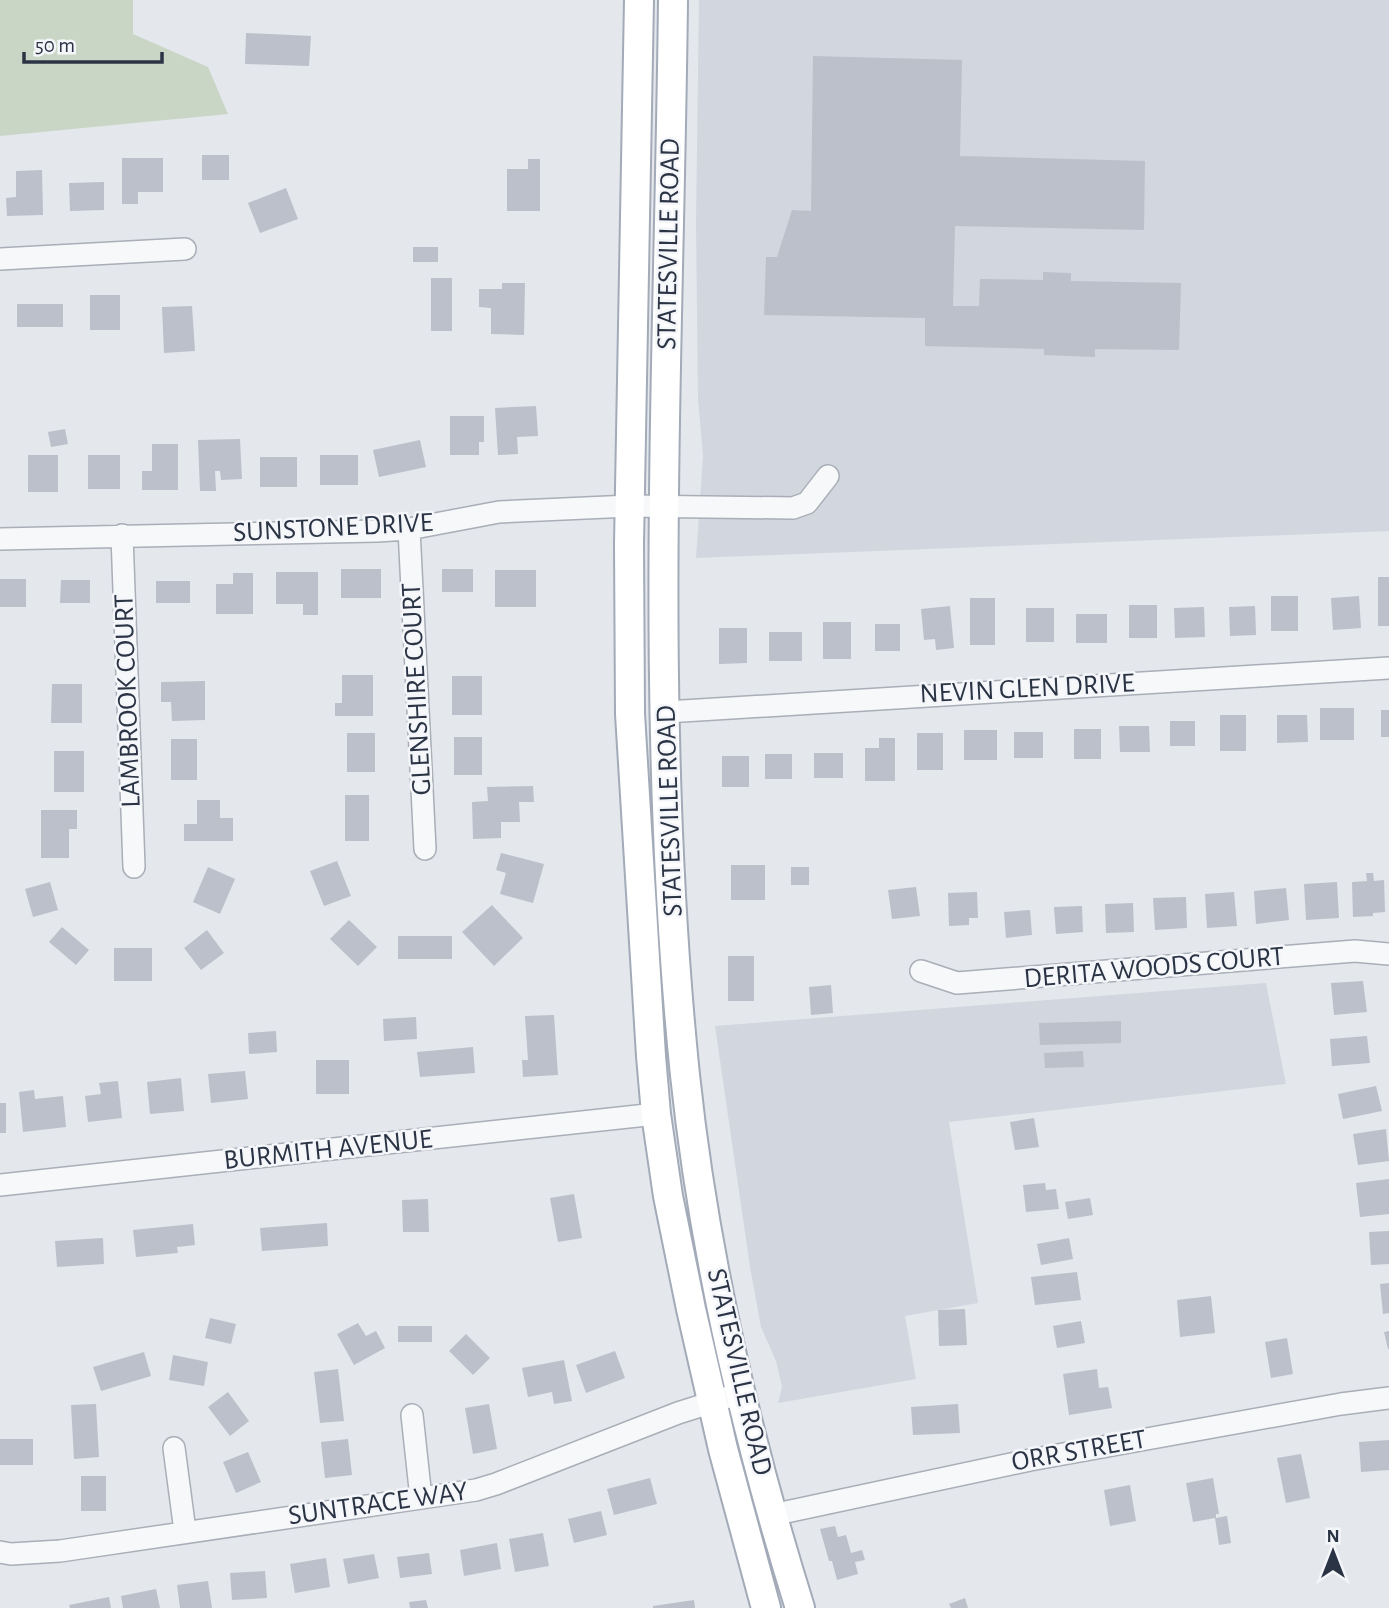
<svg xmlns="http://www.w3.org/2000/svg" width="1389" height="1608" viewBox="0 0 1389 1608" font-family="'Alegreya Sans',sans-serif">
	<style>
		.built { fill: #d2d6de }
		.green { fill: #c9d6c5 }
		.building { fill: #bbc0ca }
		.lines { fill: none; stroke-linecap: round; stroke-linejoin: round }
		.minor-casing { stroke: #a9aeb7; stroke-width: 24 }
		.major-casing { stroke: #a3abb8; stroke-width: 32 }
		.minor { stroke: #f7f8fa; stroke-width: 21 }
		.major { stroke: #fff; stroke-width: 28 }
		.labels { text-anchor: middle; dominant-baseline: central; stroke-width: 5; stroke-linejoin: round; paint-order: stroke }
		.street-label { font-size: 28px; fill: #2b3445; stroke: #f4f6f9 }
	</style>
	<rect width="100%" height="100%" fill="#e4e7ec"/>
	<!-- built -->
	<path class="built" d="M699,0H1389V531L696,558L703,456L698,399L696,222Z
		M1266,983L1286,1084L949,1122L978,1303L905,1316L916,1379L778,1403L782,1387L776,1361L761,1327L750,1267L715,1026Z"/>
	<!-- green -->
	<path class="green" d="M0,0H133V34L208,67L228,114L0,136Z"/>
	<!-- building -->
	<path class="building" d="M246,33L311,36L309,66L245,64Z
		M813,56L962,60L960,156L1145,161L1144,230L955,226L953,306H979L980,279L1043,280V272L1071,273V281L1181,283L1179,350L1095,349V357L1044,355V349L925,346V318L764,315L766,257H777L792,210L811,211Z
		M202,155H229V180H202Z
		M122,158H163V192H138V204H122Z
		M528,159H540V211H507V169H528Z
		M42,170L43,215L7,216L6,198L16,197V171Z
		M104,182V210L70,211L69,183Z
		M286,188L298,219L260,233L248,203Z
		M413,247H438V262H413Z
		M431,278H452V331H431Z
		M502,283H525L524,335L491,334V308L479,307V289H502Z
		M90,295H120V330H90Z
		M17,304H63V327H17Z
		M192,306L195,351L164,353L162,307Z
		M536,406L538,436L517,437L518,454L498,455L495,408Z
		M450,416H484V442H479V455H450Z
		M65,429L68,444L51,447L48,432Z
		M240,439L242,479L221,480L220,471H215L216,491H200L198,440Z
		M420,440L426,467L379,477L373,450Z
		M152,444H178V490H142V471H152Z
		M28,455H58V492H28Z
		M88,455H120V489H88Z
		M320,455H358V485H320Z
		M260,457H297V487H260Z
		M341,569H381V598H341Z
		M442,569H473V592H442Z
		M495,570H536V607H495Z
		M276,572H318V615H303V604H276Z
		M233,573H253V614H216V584H233Z
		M1378,577H1389V626H1378Z
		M0,579H26V607H0Z
		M61,580H90V603H60Z
		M156,581H190V603H156Z
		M1271,596H1298V631H1271Z
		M1359,596L1361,628L1333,630L1331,598Z
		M970,598H995V645H970Z
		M1129,605H1157V638H1129Z
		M950,606L954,648L936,650L935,639L924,640L921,609Z
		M1255,606L1256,635L1230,636L1229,607Z
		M1204,607L1205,637L1175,638L1174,608Z
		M1026,608H1054V642H1026Z
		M1076,614H1107V643H1076Z
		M823,622H851V659H823Z
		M875,624H900V651H875Z
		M719,628H747V663L719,664Z
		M769,632H802V661H769Z
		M342,675H373V716H335V703H342Z
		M452,676H482V715H452Z
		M205,681V720L172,721L171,702H161V682Z
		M52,684H82V723H51Z
		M1320,708H1354V740H1320Z
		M1381,710H1389V737H1381Z
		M1220,715H1246V751H1220Z
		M1277,715H1307L1308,742L1277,743Z
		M1170,721H1195V746H1170Z
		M1119,726H1149L1150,752H1120Z
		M1074,729H1101V759H1074Z
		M964,730H997V760H964Z
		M1014,732H1043V758H1014Z
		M347,733H375V772H347Z
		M917,733H943V770H917Z
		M454,737H482V775H454Z
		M879,738H895V781H865V748H879Z
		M171,739H197V780H171Z
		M54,751H84V792H54Z
		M814,753H843V778H814Z
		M765,754H792V779H765Z
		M722,756H749V787H722Z
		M533,786L534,802H519L520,822H501V838L473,839L472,802L488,801L487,787Z
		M345,795H369V841H345Z
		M197,800H220V818H233V841H184V824H197Z
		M41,810H77V829H69V858H41Z
		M501,853L544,864L533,903L500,894L506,873L496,870Z
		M337,861L351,896L324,906L310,871Z
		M731,865H765V900H731Z
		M208,867L235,879L220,914L193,902Z
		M791,867H809V885H791Z
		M1366,873H1373L1374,881L1384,880L1385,912L1373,913V916L1353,917L1352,882L1367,881Z
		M50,882L58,910L33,917L25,889Z
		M1337,882L1339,918L1306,920L1304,884Z
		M916,887L920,916L892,919L888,890Z
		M1286,888L1289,920L1256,924L1254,891Z
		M977,892L978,918H969V925L949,926L948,893Z
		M1234,892L1237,926L1207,928L1205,894Z
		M1186,897L1187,928L1155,930L1153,898Z
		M1133,903L1134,932L1106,933L1105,904Z
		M492,905L523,938L494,966L462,932Z
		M1082,906L1083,932L1056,934L1054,907Z
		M1030,910L1032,935L1006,938L1004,912Z
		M349,920L377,947L358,966L330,939Z
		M62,927L89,950L76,965L49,942Z
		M207,930L224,953L201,970L184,948Z
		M398,936H452V959H398Z
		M114,948H152V981H114Z
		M728,956H754V1001H728Z
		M1363,981L1367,1012L1334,1015L1331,983Z
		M831,985L833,1013L811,1015L809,987Z
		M554,1015L558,1075L523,1077L522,1060H528L525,1016Z
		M416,1017L417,1039L384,1041L383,1019Z
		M1121,1021V1043L1040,1045L1039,1023Z
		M276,1031L277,1052L249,1054L248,1033Z
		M1367,1036L1370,1063L1332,1066L1330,1039Z
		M473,1047L475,1073L420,1077L417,1052Z
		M1083,1051L1084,1067L1045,1068L1044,1053Z
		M316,1060H349V1094H316Z
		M245,1071L248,1099L211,1103L208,1074Z
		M181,1078L184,1111L150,1114L147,1082Z
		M118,1081L122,1118L88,1122L85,1096L101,1094L99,1083Z
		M1376,1086L1382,1111L1343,1119L1338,1094Z
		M34,1090L35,1099L63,1096L66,1127L23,1132L19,1092Z
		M0,1103H6V1133H0Z
		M1034,1118L1039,1147L1015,1150L1010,1122Z
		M1386,1129L1389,1161L1358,1165L1353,1134Z
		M1389,1179V1214L1360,1217L1356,1183Z
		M1045,1183L1046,1190L1056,1189L1059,1209L1026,1212L1023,1185Z
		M574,1194L582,1238L558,1242L550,1198Z
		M1090,1198L1093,1215L1068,1219L1065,1202Z
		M428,1199L429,1232H403L402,1200Z
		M327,1223L328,1246L262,1251L260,1228Z
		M193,1224L195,1245L177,1247L178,1253L136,1257L133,1230Z
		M1389,1231V1264L1371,1265L1369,1232Z
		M103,1238L104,1264L57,1267L55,1241Z
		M1069,1238L1073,1259L1041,1265L1037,1244Z
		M1077,1272L1081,1300L1035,1305L1031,1277Z
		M1389,1283V1313L1383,1314L1380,1284Z
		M1211,1296L1215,1333L1180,1337L1177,1300Z
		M965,1309L967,1345L939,1346L938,1310Z
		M210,1318L236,1324L231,1344L205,1338Z
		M1081,1321L1085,1343L1057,1348L1053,1326Z
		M358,1323L366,1336L376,1331L385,1348L354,1365L337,1334Z
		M398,1326H432V1342H398Z
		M1389,1331V1349H1388L1384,1332Z
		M466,1334L490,1358L473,1375L449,1351Z
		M1287,1338L1293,1374L1271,1378L1265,1342Z
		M615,1351L625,1378L586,1393L576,1365Z
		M144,1352L151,1376L101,1391L93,1367Z
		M173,1355L208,1362L204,1386L169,1380Z
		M564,1360L572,1401L554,1404L552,1392L528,1397L522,1368Z
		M338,1369L344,1421L320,1423L314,1372Z
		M1097,1369L1099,1388L1108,1387L1112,1408L1069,1415L1063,1374Z
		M228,1392L249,1421L230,1436L208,1407Z
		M96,1404L99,1457L74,1459L71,1405Z
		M489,1404L497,1449L473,1454L465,1408Z
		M958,1404L960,1433L913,1435L911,1407Z
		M0,1439H33V1465H0Z
		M348,1439L352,1475L325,1478L321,1442Z
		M1389,1440V1470L1361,1472L1359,1442Z
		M248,1452L261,1482L236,1493L223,1462Z
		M1301,1454L1310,1498L1286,1503L1277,1458Z
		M81,1476H106V1511H81Z
		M650,1478L657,1504L614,1515L607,1489Z
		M1213,1478L1219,1514H1216V1518L1227,1516L1231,1543L1219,1545L1215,1518L1193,1522L1186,1483Z
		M1130,1485L1136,1521L1110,1526L1104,1490Z
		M601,1511L607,1535L574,1543L568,1519Z
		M835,1526L838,1537L846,1535L851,1553L862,1550L865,1560L855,1562L858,1574L837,1580L832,1561H829L820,1529Z
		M543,1533L549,1566L515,1572L509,1539Z
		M497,1543L501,1569L464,1576L460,1550Z
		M429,1553L432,1574L400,1578L397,1557Z
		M374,1554L379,1578L348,1584L343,1559Z
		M326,1558L330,1587L295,1593L290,1564Z
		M265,1571L267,1598L232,1600L230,1573Z
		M208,1581L212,1608H180L177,1585Z
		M156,1589L160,1608H123L121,1596Z
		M109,1597L111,1608H70L69,1605Z
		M965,1598L968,1608H951L949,1604Z
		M426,1600L428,1608H410L409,1602Z
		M694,1600L695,1608H653V1606Z"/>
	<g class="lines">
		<!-- minor casing -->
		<g class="minor-casing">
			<path id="minor" d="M0,259L185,249
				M409,529L425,849
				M122,535L134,867
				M0,539L377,531L409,529L499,512L630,506L793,508L807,503L828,476
				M666,712L1389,668
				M921,971L957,983L1355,951L1389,954
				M0,1185L656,1114
				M412,1415L421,1498
				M174,1448L185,1531
				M772,1515L1030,1460L1341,1404L1389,1398
				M0,1552L11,1554L60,1551L476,1490L496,1484L678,1413L741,1393"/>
		</g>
		<!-- major casing -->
		<g class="major-casing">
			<path id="major" d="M639,0L629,544L630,714L651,1056L656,1114L668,1196L691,1309L723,1449L766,1608
				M673,0C669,358 648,718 685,1075C704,1255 746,1435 800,1608"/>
		</g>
		<!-- minor -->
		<use href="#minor" class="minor"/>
		<!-- major -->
		<use href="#major" class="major"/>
	</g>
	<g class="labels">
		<!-- street labels -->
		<g class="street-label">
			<text transform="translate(669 244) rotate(-89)">STATESVILLE ROAD</text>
			<text transform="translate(333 528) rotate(-3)">SUNSTONE DRIVE</text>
			<text transform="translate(417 689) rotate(-93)">GLENSHIRE COURT</text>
			<text transform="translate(1027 689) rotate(-3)">NEVIN GLEN DRIVE</text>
			<text transform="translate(128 701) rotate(-92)">LAMBROOK COURT</text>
			<text transform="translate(670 811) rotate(-92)">STATESVILLE ROAD</text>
			<text transform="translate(1154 968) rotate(-5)">DERITA WOODS COURT</text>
			<text transform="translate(328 1150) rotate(-6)">BURMITH AVENUE</text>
			<text transform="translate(739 1372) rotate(77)">STATESVILLE ROAD</text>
			<text transform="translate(1079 1451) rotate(-10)">ORR STREET</text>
			<text transform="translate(378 1504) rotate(-8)">SUNTRACE WAY</text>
		</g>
	</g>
	<!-- north arrow -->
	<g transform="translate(1333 1552)" stroke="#f4f6f9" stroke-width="5" paint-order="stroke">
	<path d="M0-5L12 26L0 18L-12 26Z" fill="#2b3445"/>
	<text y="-10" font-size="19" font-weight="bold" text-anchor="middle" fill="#2b3445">N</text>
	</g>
	<!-- scale -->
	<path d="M24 52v10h138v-10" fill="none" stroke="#2b3445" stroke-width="3.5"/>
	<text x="35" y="52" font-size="21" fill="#2b3445" stroke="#f4f6f9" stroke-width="5" paint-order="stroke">50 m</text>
</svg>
